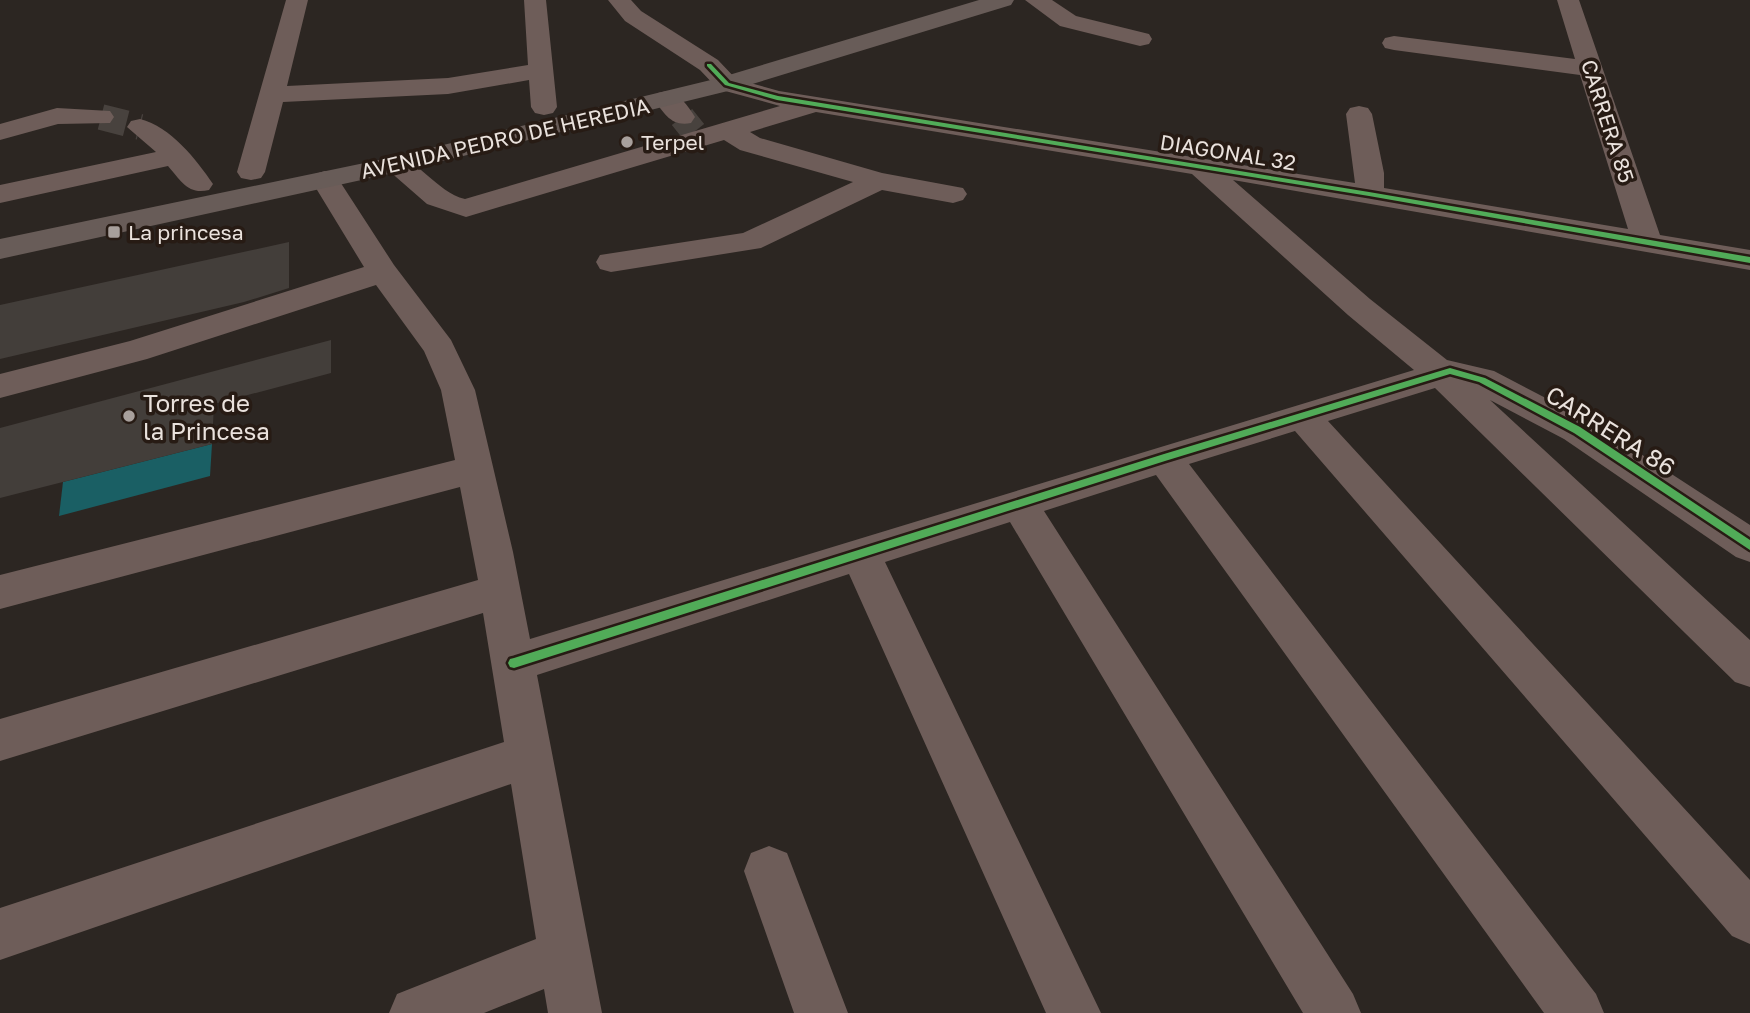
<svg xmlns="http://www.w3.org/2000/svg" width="1750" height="1013" viewBox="0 0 1750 1013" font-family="'Golos Text',sans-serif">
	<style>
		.water { fill: #1a5f64 }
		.building { fill: #433e3a }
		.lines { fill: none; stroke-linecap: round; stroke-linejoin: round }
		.minor-tunnel { stroke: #48423e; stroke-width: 26; stroke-dasharray: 26 13; stroke-linecap: butt }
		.minor { fill: #6e5d59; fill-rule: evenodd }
		.highway { fill: #685c58; fill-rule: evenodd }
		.cycleway-casing { stroke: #271b14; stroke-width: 5 }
		.cycleway { fill: #51ab58; fill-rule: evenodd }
		.poi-dot { fill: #a8a09c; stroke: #271b14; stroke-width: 2.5 }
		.labels { text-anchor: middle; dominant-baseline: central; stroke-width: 7; stroke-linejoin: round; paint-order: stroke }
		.far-street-label { font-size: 21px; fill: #eae2dd; stroke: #271b14 }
		.far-poi-label { font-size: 21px; fill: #eae2dd; stroke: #271b14; text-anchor: start }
		.poi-label { font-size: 24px; fill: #eae2dd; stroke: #271b14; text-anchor: start }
		.street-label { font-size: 24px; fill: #eae2dd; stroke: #271b14 }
	</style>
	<rect width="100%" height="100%" fill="#2c2622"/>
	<!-- water -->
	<path class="water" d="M212,444L210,476L59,516L63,482Z"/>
	<!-- building -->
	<path class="building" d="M289,242V288L244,302L0,359V305Z
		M331,340V373L214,404L212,444L0,498V428Z"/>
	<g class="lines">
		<!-- minor-tunnel -->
		<path class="minor-tunnel" d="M101,117L140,127
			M682,117L694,132"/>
		<!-- minor -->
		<path class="minor" d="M286,0H308L287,86L448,78L528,65L524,0H546L557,107L553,113L544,115L535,113L531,107L529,80L448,94L283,102L265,172L261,178L251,180L241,178L237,172Z
			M608,0H631L641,11L718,60L736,79L779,91L1355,183L1346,114L1350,108L1359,106L1368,108L1372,114L1384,173V188L1628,229L1580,75L1394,50L1385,48L1382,43L1385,38L1394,36L1575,59L1557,0H1579L1660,235L1750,250V270L1233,180L1370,299L1447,360L1494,371L1590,421L1750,525V562L1736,557L1564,439L1490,400L1750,640V687L1735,682L1435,388L1328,421L1750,880V944L1732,936L1295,431L1189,464L1596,994L1604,1013H1544L1156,475L1044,511L1353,994L1361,1013H1303L1010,522L885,562L1101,1013H1046L849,574L537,675L602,1013H548L544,989L484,1013H389L397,994L536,939L511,784L0,960V908L504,742L483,613L0,761V719L478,580L460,487L0,609V575L455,460L441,390L424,351L376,285L147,359L0,398V374L130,341L364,267L311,180L315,174L325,171L335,174L394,265L451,340L475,390L513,552L530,639L1414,370L1348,315L1192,174L816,112L750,132L760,138L882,173L963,188L967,194L963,200L953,203L882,190L761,248L611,272L600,269L596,262L600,255L743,233L853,182L740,150L724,140L466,217L427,204L388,170L384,164L388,158C415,151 433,191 465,199L780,106L718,89L700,70L625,21Z
			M1025,0H1052L1076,16L1149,34L1152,39L1149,44L1140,46L1060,26Z
			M667,91C680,94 688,106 695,117L691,123C672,127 664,114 654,99L658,93Z
			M57,108L110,111L114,117L110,123L58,124L0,140V124Z
			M140,119C171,127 196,159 213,184L209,190C188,195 181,181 168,166L0,203V185L156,152L127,127L131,121Z
			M769,846L787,853L848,1013H794L744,871L751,853Z"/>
		<!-- highway -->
		<path class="highway" d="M979,0H1014L1011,5L736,89L398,172L0,259V239L398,156L719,78Z"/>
		<!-- cycleway casing -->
		<g class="cycleway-casing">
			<path id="cycleway" d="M707,64H711L729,83L778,96L1369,192L1750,257V263L1369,196L777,100L725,85L707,66Z
				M1450,368L1485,378L1580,427L1750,540V550L1574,433L1479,382L1450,374L1165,461L514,668L510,667L508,663L510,659L514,658L1164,454Z"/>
		</g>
		<!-- cycleway -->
		<use href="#cycleway" class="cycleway"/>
	</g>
	<!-- markers -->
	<g class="poi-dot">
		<circle cx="627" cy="142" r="7"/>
		<rect x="107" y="225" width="14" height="14" rx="3.5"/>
		<circle cx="129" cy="416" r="7"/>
	</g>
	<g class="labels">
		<!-- far-street labels -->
		<g class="far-street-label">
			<text transform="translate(1608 121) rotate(72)">CARRERA 85</text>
			<text transform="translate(505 138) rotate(-13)">AVENIDA PEDRO DE HEREDIA</text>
			<text transform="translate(1228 152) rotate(9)">DIAGONAL 32</text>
		</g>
		<!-- far-poi labels -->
		<g class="far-poi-label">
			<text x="641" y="142">Terpel</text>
			<text x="128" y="232">La princesa</text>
		</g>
		<!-- poi labels -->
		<g class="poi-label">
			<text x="143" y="402">Torres de<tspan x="143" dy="28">la Princesa</tspan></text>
		</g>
		<!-- street labels -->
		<g class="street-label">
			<text transform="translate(1611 430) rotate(32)">CARRERA 86</text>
		</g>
	</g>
</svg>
